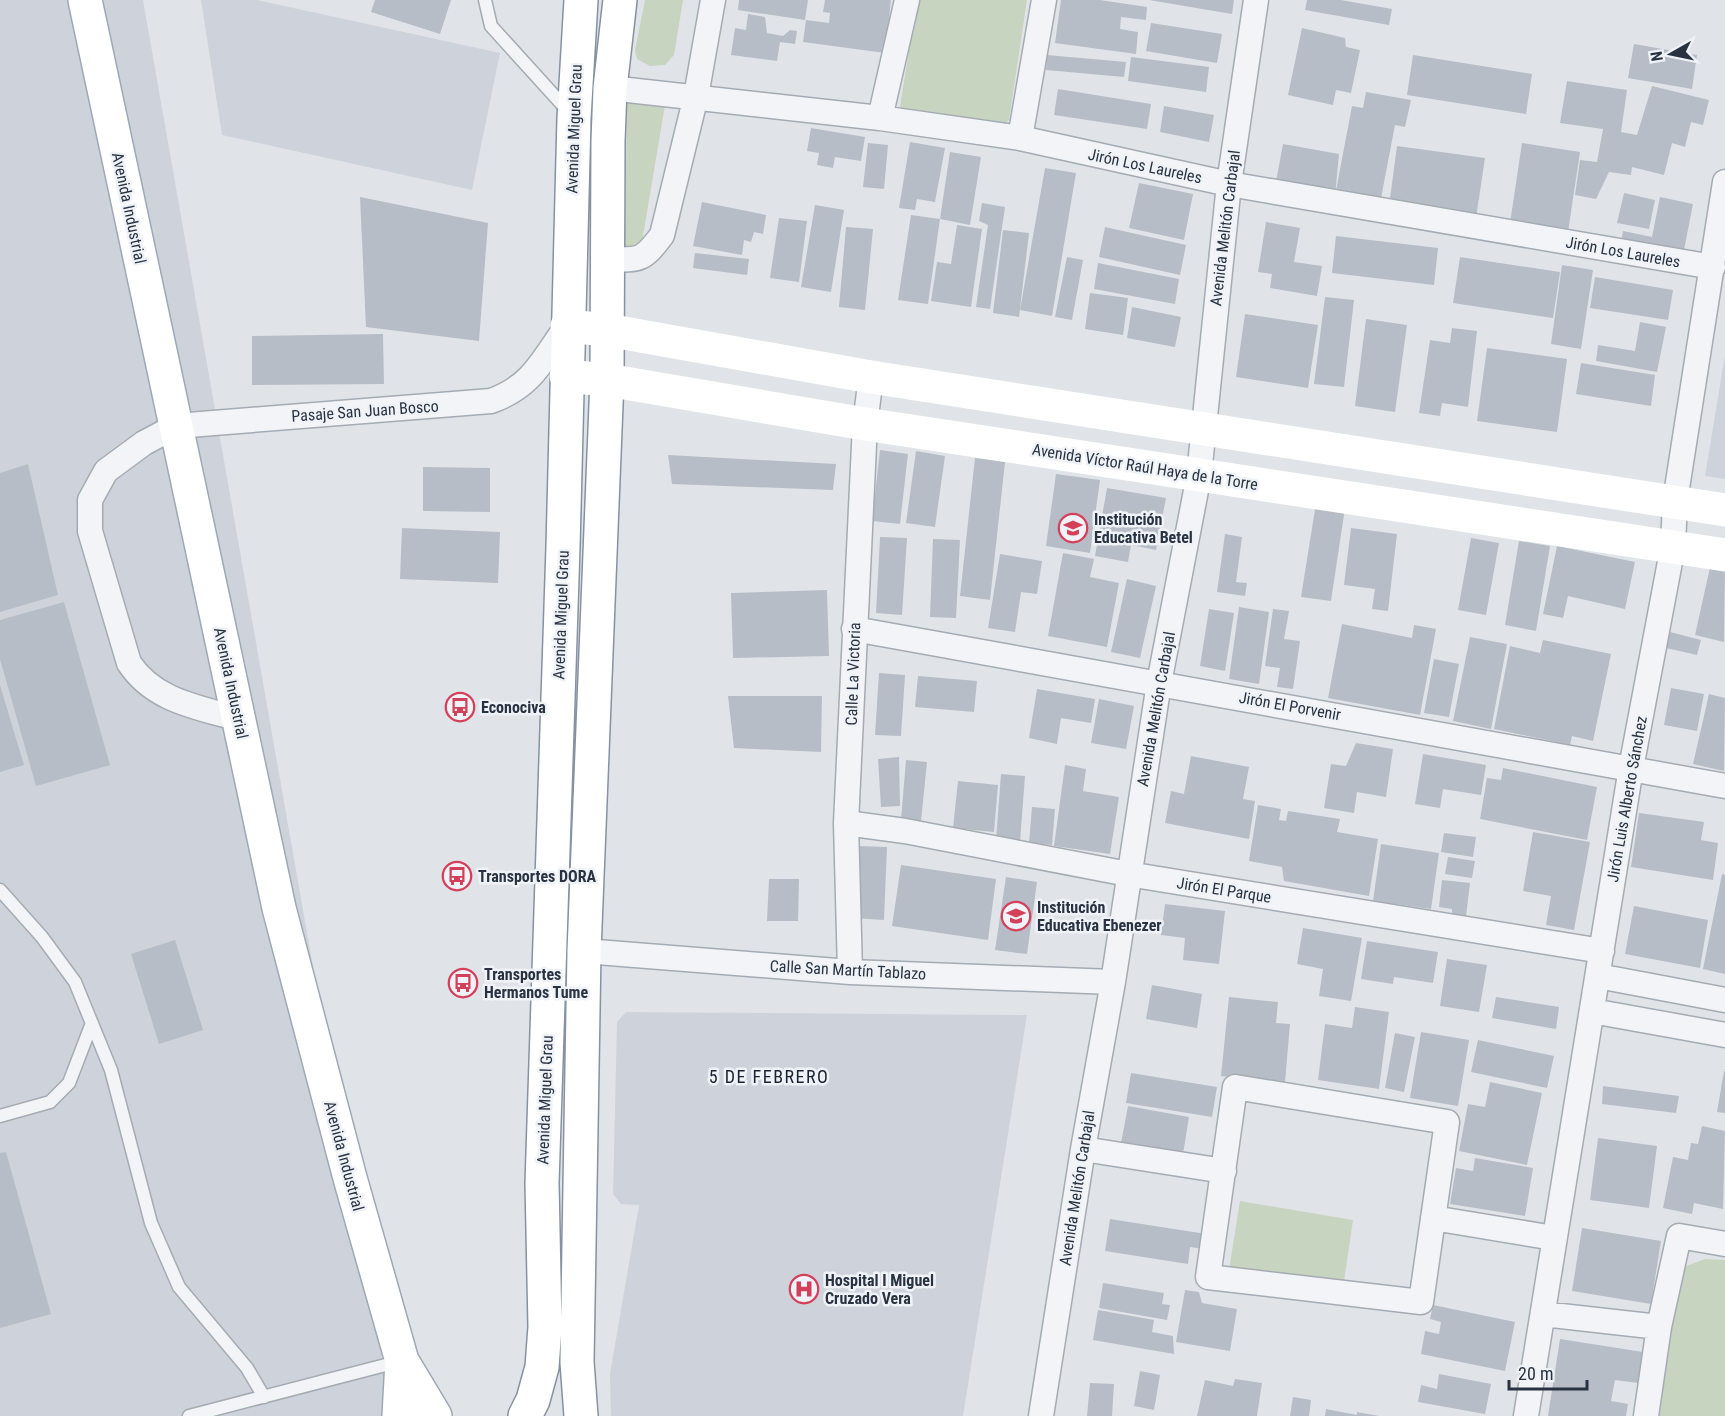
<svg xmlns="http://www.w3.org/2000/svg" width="1725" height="1416" viewBox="0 0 1725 1416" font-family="'Roboto Condensed',sans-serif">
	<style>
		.built { fill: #ced3db }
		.green { fill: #c6d4c0 }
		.building { fill: #b7bdc6 }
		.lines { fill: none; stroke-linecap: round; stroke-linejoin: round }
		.service-casing { stroke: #a5abb3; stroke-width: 15 }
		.minor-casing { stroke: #a5abb3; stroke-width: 27 }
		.primary-casing { stroke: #9ea8b6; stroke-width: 36 }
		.trunk-casing { stroke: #8692a1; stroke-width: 36 }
		.service { stroke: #f3f4f7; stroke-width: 12 }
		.minor { stroke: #f3f4f7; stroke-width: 24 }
		.secondary { stroke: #fff; stroke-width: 33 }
		.primary { stroke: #fff; stroke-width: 33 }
		.trunk { stroke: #fff; stroke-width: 33 }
		.labels { text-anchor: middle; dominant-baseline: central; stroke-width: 5; stroke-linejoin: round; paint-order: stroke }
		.street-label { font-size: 16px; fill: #283241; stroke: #eff3f7 }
		.poi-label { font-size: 16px; font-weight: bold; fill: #283241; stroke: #eff3f7; text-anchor: start }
		.neighbourhood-label { font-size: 18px; letter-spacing: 1.5px; fill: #1a2332; stroke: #eff3f7 }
	</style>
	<rect width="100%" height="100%" fill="#e0e4e9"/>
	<!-- built -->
	<path class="built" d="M0,0H143L392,1416H0Z
		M201,0H257L500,53L472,190L222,135Z
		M1725,355V479L1705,476Z
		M626,1012L1027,1015L963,1416H611L610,1374L639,1205L621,1204L613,1194L617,1022Z"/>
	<!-- green -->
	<path class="green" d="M645,0H683L674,55L665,65L650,66L637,59L635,50Z
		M917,0H1027L1009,120L998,129L909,119L900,107Z
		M666,99L642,242L638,249H625L627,100Z
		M1240,1201L1353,1220L1343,1288L1229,1270Z
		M1705,1259L1725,1260V1416H1658L1654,1398L1684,1267Z"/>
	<!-- building -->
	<path class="building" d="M375,0H451L440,34L371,12Z
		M739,0H808L805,20L738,10Z
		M825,0H891L885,53L803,42L806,20L829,23L830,13L823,12Z
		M1061,0H1100L1147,7L1146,20L1121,17L1120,29L1138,32L1136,54L1055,43Z
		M1149,0H1234L1232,14Z
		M1307,0H1341L1392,9L1389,25L1305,10Z
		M748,14L765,17L767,33L783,36L790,30L797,31L795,44L780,42L777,61L731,55L735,28L746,30Z
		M1151,23L1222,34L1217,63L1146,51Z
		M1302,28L1345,38L1346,47L1360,50L1351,93L1336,90L1333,105L1288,95Z
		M1634,44L1697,55L1692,89L1628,78Z
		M1047,55L1126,62L1124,77L1046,70Z
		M1413,55L1532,74L1526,114L1407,95Z
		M1131,57L1209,67L1206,92L1128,81Z
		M1567,81L1627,90L1621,132L1637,135L1652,86L1709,100L1703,125L1691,122L1685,147L1672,143L1664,175L1632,167L1631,175L1609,172L1596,199L1575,195L1580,160L1597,162L1603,129L1560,123Z
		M1058,89L1151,104L1147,129L1054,115Z
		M1366,92L1411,100L1405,127L1395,125L1381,198L1356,193L1355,202L1275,187L1283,144L1339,154L1335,196L1352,106L1363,108Z
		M1164,106L1214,115L1209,142L1160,132Z
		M811,128L865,137L861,161L835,157L833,168L817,165L819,153L807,151Z
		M910,142L945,148L935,202L917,199L915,210L899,208Z
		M868,143L888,145L884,189L863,187Z
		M1522,143L1580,152L1568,232L1510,223Z
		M1397,146L1485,158L1476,218L1389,206Z
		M950,152L981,157L970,225L940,219Z
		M1045,168L1076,173L1052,316L1020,310Z
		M1139,183L1193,194L1184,240L1129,228Z
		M1624,193L1655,200L1649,229L1617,223Z
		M360,197L488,223L479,341L366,327Z
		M1660,197L1693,204L1683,255L1621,242L1623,231L1652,237Z
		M702,202L766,215L763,234L754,232L751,242L744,240L742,255L693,246Z
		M982,203L1005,207L990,309L976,307L988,225L979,221Z
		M815,205L844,210L831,292L801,287Z
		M911,215L940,219L928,304L898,300Z
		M779,218L807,221L799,282L770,278Z
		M1266,222L1300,228L1294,262L1322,266L1317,296L1270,288L1272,274L1258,272Z
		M957,225L982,229L971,307L931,301L937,262L951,264Z
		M846,227L873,229L865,310L839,307Z
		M1105,227L1186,245L1180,275L1099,257Z
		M1003,230L1029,233L1019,317L993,313Z
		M1336,236L1438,248L1434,285L1332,273Z
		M695,253L749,259L747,275L693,268Z
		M1067,257L1083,260L1072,320L1055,317Z
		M1460,257L1560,272L1553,318L1453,303Z
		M1098,263L1179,279L1175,304L1094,289Z
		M1562,265L1593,270L1581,349L1551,344Z
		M1595,277L1673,290L1668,320L1590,308Z
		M1090,293L1128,298L1123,335L1085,329Z
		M1325,297L1354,300L1344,387L1314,384Z
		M1132,307L1181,317L1175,347L1127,338Z
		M1245,314L1318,325L1308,388L1236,377Z
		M1366,319L1407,325L1395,412L1355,406Z
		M1640,322L1666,327L1657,372L1596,361L1598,345L1635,351Z
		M1452,328L1477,331L1468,407L1442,403L1440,416L1419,413L1430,340L1450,343Z
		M383,334L384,384L252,385V336Z
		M1487,348L1567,359L1557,432L1477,421Z
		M1581,363L1655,375L1651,406L1576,394Z
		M880,450L908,454L900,524L872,521Z
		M916,451L945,456L935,527L906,523Z
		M668,455L836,464L833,490L672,484Z
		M975,458L1005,462L990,600L960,596Z
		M28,464L58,595L0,612V473Z
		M423,467L490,468V512L423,511Z
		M1056,474L1100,480L1090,553L1046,546Z
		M1107,488L1166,498L1156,550L1131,545L1128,562L1095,556Z
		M1316,503L1345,508L1331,601L1301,597Z
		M402,528L500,532L498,583L400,579Z
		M1351,528L1397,534L1388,611L1372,609L1375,589L1344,585Z
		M1225,534L1242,537L1236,582L1247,583L1245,596L1217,592Z
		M880,537L907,538L902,615L876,613Z
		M1471,538L1499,543L1486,615L1458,610Z
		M933,539L960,540L956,618L930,617Z
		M1519,541L1550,546L1536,631L1505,625Z
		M1557,546L1635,562L1625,609L1568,596L1563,618L1543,614Z
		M1063,553L1094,559L1090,577L1119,583L1107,647L1048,636Z
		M1000,554L1042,561L1037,594L1021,592L1015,632L988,628Z
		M1711,563L1725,566L1724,642L1695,635Z
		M1127,579L1156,586L1140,658L1111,652Z
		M827,590L829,656L733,658L731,593Z
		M64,602L110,765L36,786L0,659V620Z
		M1239,607L1269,612L1259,684L1229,679Z
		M1209,609L1234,613L1225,671L1200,666Z
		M1273,609L1289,611L1284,639L1300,641L1293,689L1277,687L1280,668L1265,666Z
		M1342,624L1412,638L1414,625L1436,629L1420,715L1328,698Z
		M1670,632L1701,640L1697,655L1666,648Z
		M1470,637L1507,644L1491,729L1453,721Z
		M1543,640L1611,654L1593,741L1572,736L1570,745L1494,729L1510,646L1540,653Z
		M1434,659L1459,664L1449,717L1424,713Z
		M879,673L905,675L901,736L875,735Z
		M918,676L977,681L974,712L915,707Z
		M0,685L24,765L0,772Z
		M1671,688L1704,694L1697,731L1664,725Z
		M1037,689L1095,699L1091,723L1061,718L1057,744L1029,738Z
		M1709,694L1725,698L1724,771L1693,764Z
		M728,696H822L821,752L734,748Z
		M1099,699L1134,706L1126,749L1091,743Z
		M1356,743L1393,749L1386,797L1357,792L1354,813L1324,808L1331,764L1346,766Z
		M1423,754L1486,765L1481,795L1443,789L1440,808L1415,804Z
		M1191,756L1249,767L1243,799L1255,801L1249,839L1165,823L1171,791L1184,794Z
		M899,757L900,806L881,807L878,759Z
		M906,760L927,762L921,821L901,819Z
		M1065,765L1086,769L1083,791L1119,797L1110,854L1054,846Z
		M1503,768L1597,787L1587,840L1480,819L1487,778L1501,780Z
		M1001,774L1025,776L1020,842L996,840Z
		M958,781L998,785L994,832L953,828Z
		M1258,805L1281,809L1279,820L1286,821L1288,811L1340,819L1337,832L1378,839L1369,896L1284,881L1282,867L1249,861Z
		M1032,807L1055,809L1052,845L1029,843Z
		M1639,813L1704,822L1701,840L1718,843L1713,880L1631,867Z
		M1533,832L1590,842L1574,930L1546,925L1551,896L1523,891Z
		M1444,833L1476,837L1473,857L1441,852Z
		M1381,844L1439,853L1431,909L1373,901Z
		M856,846L887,847L884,920L853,918Z
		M1448,857L1475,861L1472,878L1445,874Z
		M901,865L996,879L988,940L892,926Z
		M1722,874L1725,875V974L1703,969Z
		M1006,877L1037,882L1027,954L995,950Z
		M769,879H799L798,921H767Z
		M1442,880L1470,883L1466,916L1452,915V909L1439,907Z
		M1165,904L1225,911L1219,964L1183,960L1185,938L1161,935Z
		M1634,906L1708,920L1700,968L1625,954Z
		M1303,928L1362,938L1351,1001L1319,996L1323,969L1297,964Z
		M175,940L203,1030L159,1044L131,954Z
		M1367,941L1438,952L1433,983L1394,977L1393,984L1361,979Z
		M1447,959L1487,965L1479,1012L1440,1006Z
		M1152,985L1202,994L1197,1028L1146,1019Z
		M1229,997L1278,1002L1276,1023L1290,1024L1285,1082L1221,1076Z
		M1496,997L1559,1007L1556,1029L1492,1018Z
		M1355,1007L1389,1012L1379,1089L1318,1080L1325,1024L1352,1028Z
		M1421,1032L1469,1040L1458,1106L1410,1098Z
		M1395,1033L1415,1037L1404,1092L1385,1088Z
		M1478,1040L1554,1056L1547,1088L1471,1072Z
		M1724,1071H1725V1113L1717,1112Z
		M1131,1073L1217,1087L1212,1117L1126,1103Z
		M1490,1082L1542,1093L1527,1165L1459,1151L1468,1104L1485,1107Z
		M1603,1086L1679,1096L1676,1113L1602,1104Z
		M1128,1106L1189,1117L1183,1154L1121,1143Z
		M1702,1126L1725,1131L1723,1209L1694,1203L1692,1214L1663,1208L1673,1157L1688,1160L1691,1143L1698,1144Z
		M1598,1138L1657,1146L1649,1208L1590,1200Z
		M6,1152L51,1314L0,1328V1153Z
		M1475,1158L1533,1168L1525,1216L1450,1204L1456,1168L1473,1171Z
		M1110,1219L1206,1234L1203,1249L1190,1247L1188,1264L1105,1251Z
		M1582,1228L1661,1241L1651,1304L1572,1291Z
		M1103,1283L1164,1293L1162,1304L1170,1305L1167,1320L1099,1308Z
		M1185,1290L1199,1292L1202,1303L1237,1309L1230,1351L1176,1342Z
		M1433,1305L1515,1322L1505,1371L1421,1354L1425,1331L1439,1334L1441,1322L1430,1319Z
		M1098,1310L1154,1320L1152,1332L1173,1336L1174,1354L1093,1340Z
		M1560,1339L1643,1352L1638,1383L1615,1380L1611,1401L1628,1404L1626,1416H1548Z
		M1140,1371L1160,1375L1154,1410L1134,1406Z
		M1439,1374L1491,1384L1485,1414L1418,1402L1421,1385L1437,1389Z
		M1235,1379L1262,1383L1257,1416H1197L1205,1380L1233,1386Z
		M1090,1383L1114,1384L1112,1416H1087Z
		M1293,1397L1311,1400L1309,1416H1290Z
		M1326,1409L1357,1415V1412L1379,1416H1325Z"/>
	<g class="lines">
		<!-- service casing -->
		<g class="service-casing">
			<path id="service" d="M485,0L491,26L569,112
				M0,890L42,937L75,982L111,1070L151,1223L179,1287L247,1368L264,1397
				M0,1116L50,1102L69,1083L92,1023
				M189,1416L401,1361"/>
		</g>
		<!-- minor casing -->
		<g class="minor-casing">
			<path id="minor" d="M610,88L880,118L1020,138L1229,184L1713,267
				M880,118L907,0
				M1020,138L1044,0
				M607,259C639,260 642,262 662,235L696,96L713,0
				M854,629L1725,786
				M239,719C197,707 154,701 129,663L90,531V500L106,471L144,443L176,426L491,401C533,386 542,360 567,326
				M846,823L905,831L1128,874L1602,951
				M584,951L850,972L1113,982
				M850,972L846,823L865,424L871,377
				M1598,976L1725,1000
				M1592,1011L1725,1035
				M1235,1087L1447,1122L1421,1302L1208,1277Z
				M1083,1149L1224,1171
				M1433,1218L1554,1238
				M1543,1314L1659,1327
				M1041,1416L1083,1149L1113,982L1159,683L1199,475L1229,184L1256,0
				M1526,1416L1631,768L1673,546L1675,501L1725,182
				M1646,1416L1659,1327L1679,1236L1725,1244"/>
		</g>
		<!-- primary casing -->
		<g class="primary-casing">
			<path id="primary" d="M85,0L279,908L350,1178L402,1361L435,1416
				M399,1416L402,1361"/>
		</g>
		<!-- trunk casing -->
		<g class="trunk-casing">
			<path id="trunk" d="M525,1416L533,1400L542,1367L545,1327L542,1183L563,547L574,118L581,0
				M581,1416L577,1362L584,951L607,380L608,141L610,88L620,0"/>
		</g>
		<!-- service -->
		<use href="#service" class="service"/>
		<!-- minor -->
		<use href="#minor" class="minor"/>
		<!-- secondary -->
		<path class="secondary" d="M567,326L607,330L871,377L1725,510
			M566,376L607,380L865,424L1725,555"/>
		<!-- primary -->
		<use href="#primary" class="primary"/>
		<!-- trunk -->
		<use href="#trunk" class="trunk"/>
	</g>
	<!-- icons -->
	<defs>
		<g id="school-ring" transform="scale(1.5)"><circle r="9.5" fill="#eff3f7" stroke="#d43f5a" stroke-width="1.5"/><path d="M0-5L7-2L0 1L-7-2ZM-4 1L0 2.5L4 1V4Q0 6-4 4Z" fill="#d43f5a"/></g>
		<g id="bus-ring" transform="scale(1.5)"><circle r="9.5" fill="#eff3f7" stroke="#d43f5a" stroke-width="1.5"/><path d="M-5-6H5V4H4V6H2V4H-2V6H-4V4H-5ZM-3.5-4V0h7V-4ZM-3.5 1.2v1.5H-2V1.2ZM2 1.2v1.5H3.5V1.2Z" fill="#d43f5a"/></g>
		<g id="hospital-ring" transform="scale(1.5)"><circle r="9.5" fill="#eff3f7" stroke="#d43f5a" stroke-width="1.5"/><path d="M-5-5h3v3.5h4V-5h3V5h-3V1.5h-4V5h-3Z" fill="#d43f5a"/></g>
	</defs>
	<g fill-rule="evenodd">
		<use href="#school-ring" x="1073" y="528"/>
		<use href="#bus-ring" x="460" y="707"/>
		<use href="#bus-ring" x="457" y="876"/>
		<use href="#school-ring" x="1016" y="916"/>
		<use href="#bus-ring" x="463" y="983"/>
		<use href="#hospital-ring" x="804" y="1289"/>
	</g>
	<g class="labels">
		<!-- street labels -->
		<g class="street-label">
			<text transform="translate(574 129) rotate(-88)">Avenida Miguel Grau</text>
			<text transform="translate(1145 166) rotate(12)">Jirón Los Laureles</text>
			<text transform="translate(129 208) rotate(78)">Avenida Industrial</text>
			<text transform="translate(1225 228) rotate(-83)">Avenida Melitón Carbajal</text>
			<text transform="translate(1623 252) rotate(10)">Jirón Los Laureles</text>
			<text transform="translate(365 411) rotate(-4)">Pasaje San Juan Bosco</text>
			<text transform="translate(1145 467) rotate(9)">Avenida Víctor Raúl Haya de la Torre</text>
			<text transform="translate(561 615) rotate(-88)">Avenida Miguel Grau</text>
			<text transform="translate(853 674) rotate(-88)">Calle La Victoria</text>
			<text transform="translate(231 683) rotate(78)">Avenida Industrial</text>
			<text transform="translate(1290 706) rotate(10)">Jirón El Porvenir</text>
			<text transform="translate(1156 709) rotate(-80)">Avenida Melitón Carbajal</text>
			<text transform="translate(1627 799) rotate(-80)">Jirón Luis Alberto Sánchez</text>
			<text transform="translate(1224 890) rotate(9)">Jirón El Parque</text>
			<text transform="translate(848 970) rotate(3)">Calle San Martín Tablazo</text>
			<text transform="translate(545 1100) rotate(-88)">Avenida Miguel Grau</text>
			<text transform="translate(344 1156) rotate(75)">Avenida Industrial</text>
			<text transform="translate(1077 1188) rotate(-81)">Avenida Melitón Carbajal</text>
		</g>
		<!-- poi labels -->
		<g class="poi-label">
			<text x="1094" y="519">Institución<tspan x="1094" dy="18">Educativa Betel</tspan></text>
			<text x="481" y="707">Econociva</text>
			<text x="478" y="876">Transportes DORA</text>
			<text x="1037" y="907">Institución<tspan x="1037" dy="18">Educativa Ebenezer</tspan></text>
			<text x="484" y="974">Transportes<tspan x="484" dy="18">Hermanos Tume</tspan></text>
			<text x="825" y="1280">Hospital I Miguel<tspan x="825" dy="18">Cruzado Vera</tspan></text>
		</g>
		<!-- neighbourhood labels -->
		<g class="neighbourhood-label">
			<text x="769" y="1076">5 DE FEBRERO</text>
		</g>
	</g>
	<!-- north arrow -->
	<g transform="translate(1671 54) rotate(261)" stroke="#eff3f7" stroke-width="4.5" paint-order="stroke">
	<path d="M0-4.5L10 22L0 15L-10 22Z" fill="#283241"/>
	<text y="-9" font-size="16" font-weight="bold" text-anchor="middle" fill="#283241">N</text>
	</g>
	<!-- scale -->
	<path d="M1509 1380v9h78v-9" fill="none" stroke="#283241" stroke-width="3"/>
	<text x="1518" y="1380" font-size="18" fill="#283241" stroke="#eff3f7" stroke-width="4.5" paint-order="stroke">20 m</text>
</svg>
